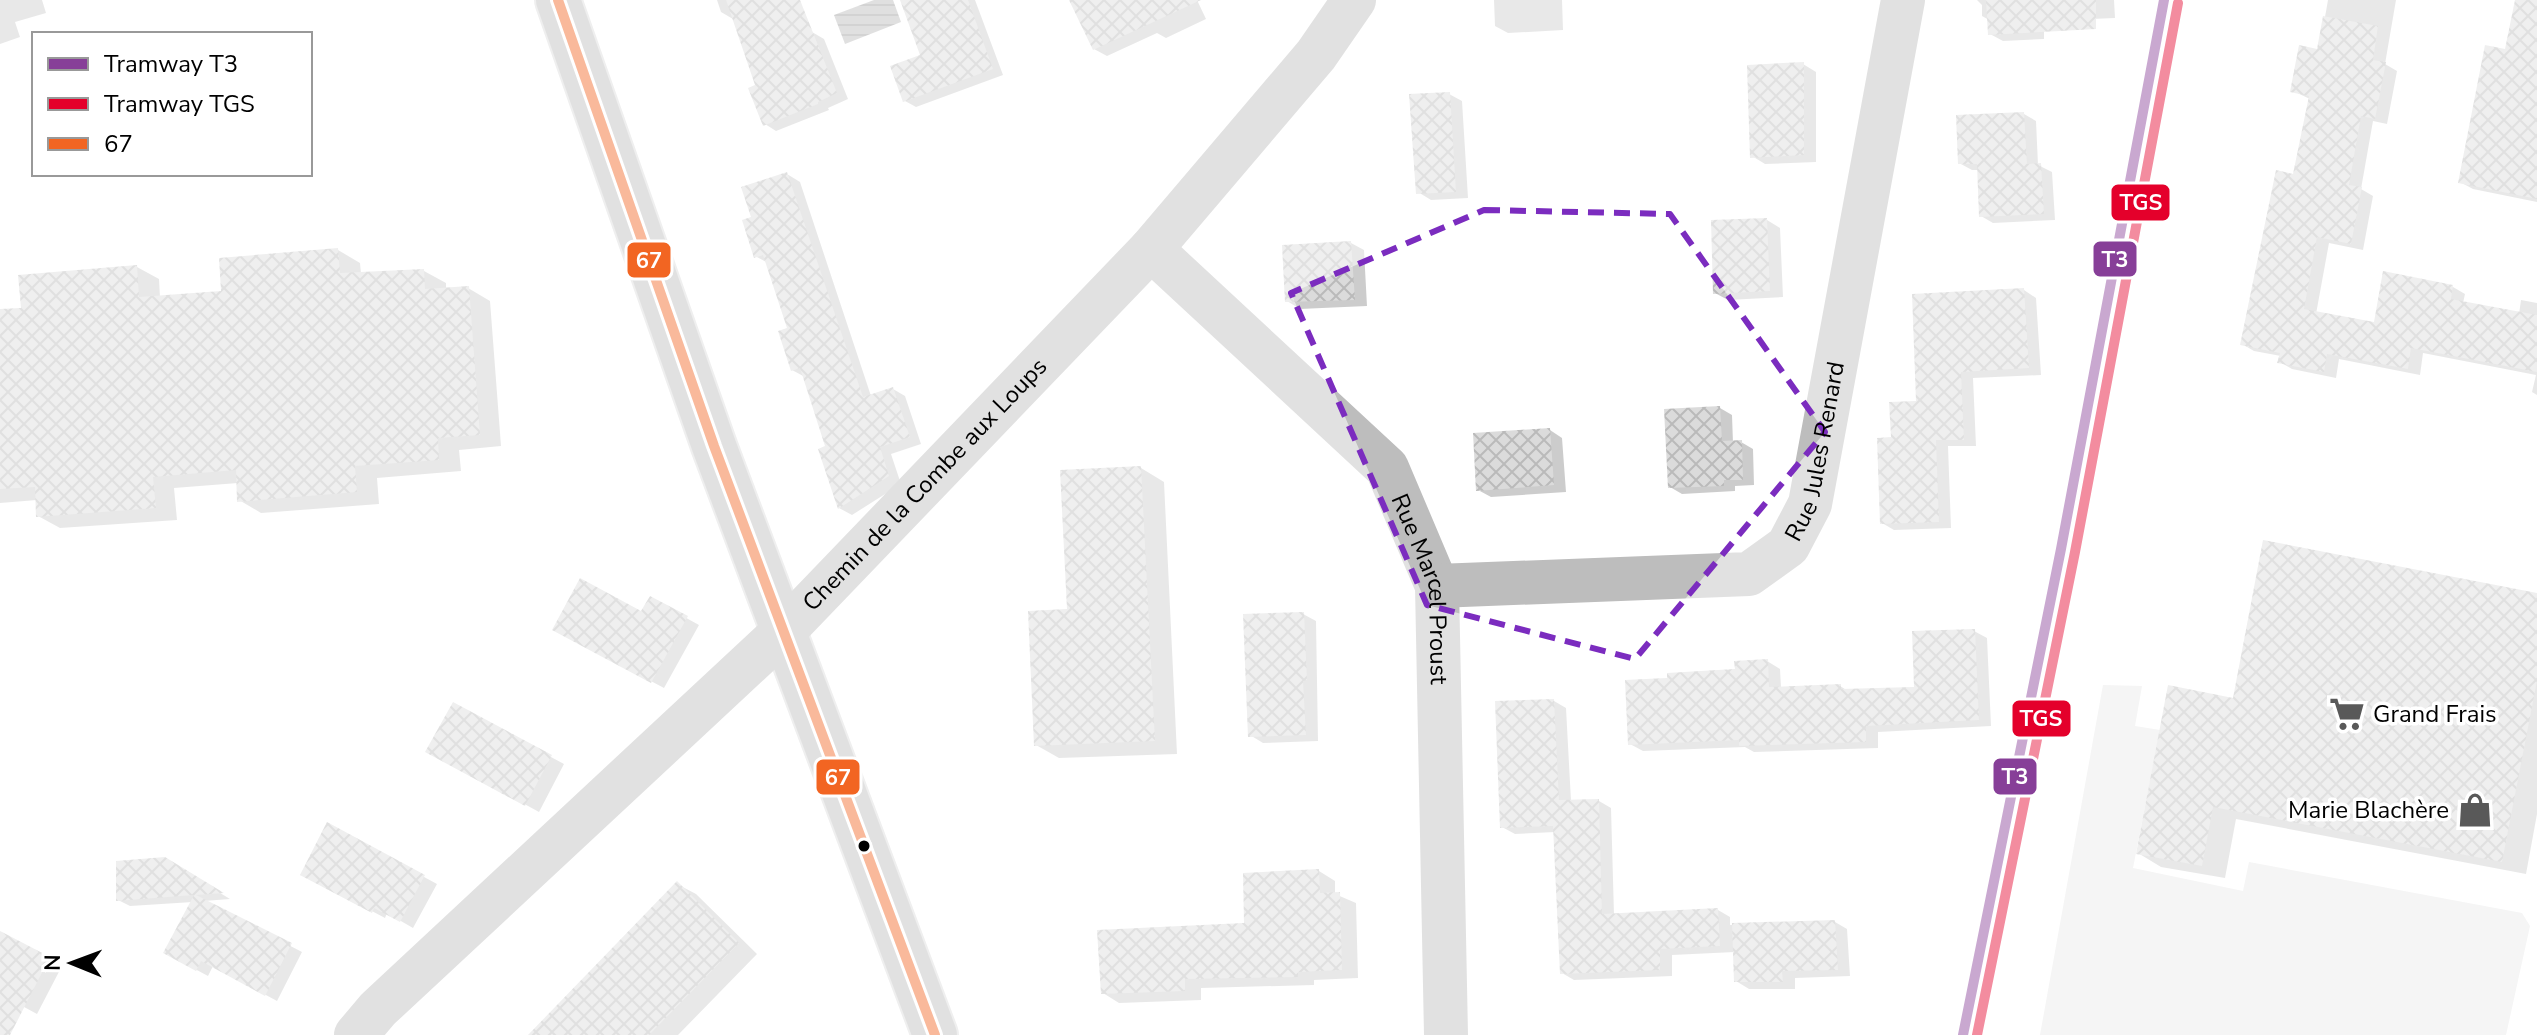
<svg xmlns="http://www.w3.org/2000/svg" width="2537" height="1035" viewBox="0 0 2537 1035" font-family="'Nunito Sans',sans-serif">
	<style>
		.green { fill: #e8e8e8 }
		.water { fill: url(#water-rules) }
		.shadow { fill: #0003 }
		.building { fill: url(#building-cross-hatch) }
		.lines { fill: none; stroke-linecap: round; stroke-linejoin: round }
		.major-casing { stroke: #dbdbdb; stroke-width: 48 }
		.minor { stroke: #bdbdbd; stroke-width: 44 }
		.major { stroke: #bdbdbd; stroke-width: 44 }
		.bus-1-casing { stroke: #fff; stroke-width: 16 }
		.bus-1 { stroke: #f26522; stroke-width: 10 }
		.tram-1-casing { stroke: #fff; stroke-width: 16 }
		.tram-2-casing { stroke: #fff; stroke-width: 16 }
		.tram-1 { stroke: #873f98; stroke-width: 10 }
		.tram-2 { stroke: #e4002b; stroke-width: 10 }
		.marked { fill: none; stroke: #7b2cbf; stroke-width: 6; stroke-dasharray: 16 10; stroke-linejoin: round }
		.bus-dot { fill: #000; stroke: #fff; stroke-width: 3 }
		.labels { text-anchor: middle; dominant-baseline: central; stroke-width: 7; stroke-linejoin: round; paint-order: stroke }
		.street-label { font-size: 24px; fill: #000; stroke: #fff }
		.poi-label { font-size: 24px; fill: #000; stroke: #fff; text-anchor: start }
		.line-badge { stroke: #fff; stroke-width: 3 }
		.badge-label { font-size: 22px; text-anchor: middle; font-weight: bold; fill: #fff }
	</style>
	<defs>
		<pattern id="water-rules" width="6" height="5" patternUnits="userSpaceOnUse" patternTransform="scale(2)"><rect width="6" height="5" fill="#bababa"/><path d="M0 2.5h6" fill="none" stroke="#9e9e9e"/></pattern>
		<pattern id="building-cross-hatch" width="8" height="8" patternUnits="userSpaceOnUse" patternTransform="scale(2)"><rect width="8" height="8" fill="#dbdbdb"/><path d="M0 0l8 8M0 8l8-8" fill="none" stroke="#bababa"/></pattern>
	</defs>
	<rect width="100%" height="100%" fill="#fff"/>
	<!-- green -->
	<path class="green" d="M2103,685L2142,686L2135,726L2160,730L2133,868L2243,891L2249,862L2522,913L2530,926L2506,1035H2040Z"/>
	<!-- water -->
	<path class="water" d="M874,0H893L901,22L845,44L834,15Z"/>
	<!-- shadow -->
	<path class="shadow" d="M0,0H42L46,13L15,22L20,37L0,44Z
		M717,0H784L812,32L824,39L848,99L828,108L829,110L776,131L765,124L758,86L733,19L721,12Z
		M903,0H975L1003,75L916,107L905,101L923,56Z
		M1071,0H1197L1206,19L1166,38L1157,33L1107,56L1094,49Z
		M1494,0H1562L1563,30L1508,33L1495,26Z
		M1977,0H2114L2115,18L2044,21V39L2003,41L1990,34L1989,20L1982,16V5Z
		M2328,0H2396L2385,64L2397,71L2387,124L2373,121L2361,189L2373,196L2363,250L2329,243L2316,314L2375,325L2453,287L2465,294L2463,303L2519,314L2521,300L2537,303V395L2532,392L2536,375L2423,353L2420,375L2339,359L2336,378L2292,369L2280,362L2281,356L2254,351L2242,344L2295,176L2310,99L2293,91L2319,51Z
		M2517,0H2537V202L2473,189L2460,182L2506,51Z
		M1803,64L1816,72V162L1765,164L1752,156Z
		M1449,94L1462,101L1468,198L1431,200L1418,192Z
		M2024,114L2036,121L2038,165L2052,172L2055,220L1993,223L1981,216L1979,170H1972L1959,163Z
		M787,174L800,182L871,396L893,389L905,396L921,444L891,454L901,484L852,515L839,508L828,447L805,377L792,370L789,330L768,263L755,256L753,218Z
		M1767,220L1780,228L1783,297L1728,300L1715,293Z
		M1351,243L1364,250L1367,306L1300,309L1287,301Z
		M338,250L360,263L361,274L424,271L446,283V290L468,288L490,301L501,446L459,450L461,471L377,478L379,504L261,513L239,500L238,483L174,488L177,520L60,528L38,516L37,500L0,503V311L23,310L137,267L159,279L160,298L223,293Z
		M2024,290L2036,298L2041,375L1973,378L1976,446H1948L1951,528L1894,530L1882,523L1893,439L1918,403Z
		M1720,408L1732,415L1733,443L1741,442L1753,449L1754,485L1735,486V491L1682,494L1670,487Z
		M1550,430L1562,438L1566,492L1491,497L1478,490Z
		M1141,468L1164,482L1177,754L1059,758L1036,745L1069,611Z
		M2537,595V814L2526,874L2236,819L2225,878L2161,867L2138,853L2234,700Z
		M650,598L699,625L664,688L566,636L642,614Z
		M1303,614L1316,621L1318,741L1263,743L1250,735Z
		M1974,631L1987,638L1991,726L1878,732V748L1754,752L1745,747L1643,751L1630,744L1737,671L1767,661L1780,669L1781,688L1840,686L1848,691L1916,689Z
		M1554,701L1566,708L1571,801H1599L1611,808L1614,915L1718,910L1730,917V925L1835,922L1847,929L1850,976L1795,978V989H1749L1736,981L1735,952L1672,955V976L1574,980L1562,973L1555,832L1515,834L1502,827Z
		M454,705L564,764L539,812L428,751Z
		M328,825L437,884L413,928L387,913L385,918L315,881Z
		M164,859L230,899L204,901L302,952L277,1001L213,966L208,976L165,953L193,902L130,906L118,900Z
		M1319,871L1335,881V894L1356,903L1358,978L1314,980V985L1201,988V1000L1119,1003L1103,993L1246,925Z
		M677,884L696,894L757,954L678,1035H542Z
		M0,933L62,966L37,1014L0,994Z"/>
	<!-- building -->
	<path class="building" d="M726,0H800L837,93L818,102V104L763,126L748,88L755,85Z
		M900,0H968L993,69L903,102L890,66L920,55Z
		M1069,0H1201L1093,50Z
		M1986,0H2096V29L1988,35Z
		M2515,0H2537V199L2458,183L2485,45L2505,49Z
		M2323,16L2378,26L2373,60L2386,62L2375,119L2361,116L2349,185L2362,187L2351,244L2317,237L2304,309L2374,322L2383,271L2453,285L2451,299L2537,315V372L2411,348L2408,369L2327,354L2324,372L2277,363L2280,353L2240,345L2276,170L2293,174L2309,96L2290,92L2299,45L2317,49Z
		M1804,62V155L1750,158L1747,65Z
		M1450,92L1456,192L1416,194L1409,94Z
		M2024,112L2027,164L2041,163L2044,214L1979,217L1977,164H1958L1956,115Z
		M787,172L863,397L893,387L910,437L880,447L889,476L838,509L818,449L825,446L800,368L791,371L778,331L787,328L763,255L754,258L742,220L751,217L741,187Z
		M1767,218L1770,291L1713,294L1711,220Z
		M1351,241L1355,300L1285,302L1282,245Z
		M338,248L340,273L424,269L425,289L469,286L480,435L438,438L439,460L355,466L357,492L237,502L236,470L153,477L156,508L36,517L35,487L0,489V309L21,308L18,275L137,265L139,297L221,291L219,258Z
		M2024,288L2029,368L1961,372L1964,440H1936L1939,522L1880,524L1877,438L1891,437L1889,402L1916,401L1912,294Z
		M1720,406L1722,441L1742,440L1743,480H1724V486L1668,488L1664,409Z
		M1550,428L1554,485L1476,491L1473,433Z
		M1141,466L1155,741L1034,746L1028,611L1067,609L1060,470Z
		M2263,540L2537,593V681L2502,862L2213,807L2202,866L2136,854L2168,685L2233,698Z
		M580,578L641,611L650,596L688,616L651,683L552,630Z
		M1304,612L1307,680L1303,681L1306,735L1248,737L1243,614Z
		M1975,629L1979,720L1866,726V742L1739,746V740L1628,745L1625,680L1667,678V673L1735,669L1734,661L1768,659L1769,687L1841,684V689L1914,687L1912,631Z
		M1554,699L1559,800L1599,799L1602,914L1718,908L1720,946L1660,949V970L1560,974L1553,826L1500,828L1495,701Z
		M453,702L552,755L525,806L425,752Z
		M327,822L425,875L400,922L374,908L372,913L300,875Z
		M165,857L224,893L196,895L292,943L265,996L201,961L196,971L163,953L194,895L116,901V861Z
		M1319,869L1320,893L1340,892L1342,970L1298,972V977L1185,979V991L1101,994L1097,930L1244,923L1243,873Z
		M677,881L739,943L649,1035H528Z
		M1835,920L1838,970L1782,971L1783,982H1734L1732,923Z
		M0,931L50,957L10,1035H0Z"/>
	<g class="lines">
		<!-- major casing -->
		<g class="major-casing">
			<path id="major" d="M558,0L714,446L935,1035"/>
		</g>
		<!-- minor -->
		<g class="minor">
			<path id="s1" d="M1151,249L1387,468L1437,586L1446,1035"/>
			<path id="s2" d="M1437,586L1749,574L1788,546L1810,504L1903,0"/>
			<path id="s3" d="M356,1035L378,1009L785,630L1151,249L1316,55L1354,0"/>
		</g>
		<!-- major -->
		<use href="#major" class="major"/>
		<!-- bus-1 casing -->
		<g class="bus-1-casing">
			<path id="bus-1" d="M558,0L714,446L935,1035"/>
		</g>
		<!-- bus-1 -->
		<use href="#bus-1" class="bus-1"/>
		<!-- tram-1 casing -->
		<g class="tram-1-casing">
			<path id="tram-1" d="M1963,1035L2061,549L2164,0"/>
		</g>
		<!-- tram-2 casing -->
		<g class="tram-2-casing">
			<path id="tram-2" d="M1977,1035L2075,552L2178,3"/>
		</g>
		<!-- tram-1 -->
		<use href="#tram-1" class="tram-1"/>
		<!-- tram-2 -->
		<use href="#tram-2" class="tram-2"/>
	</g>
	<!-- marked area -->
	<path d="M0 0H2537V1035H0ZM1484,210L1670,214L1825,432L1635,659L1427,605L1291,293Z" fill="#fff" fill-opacity=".55" fill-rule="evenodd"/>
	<path class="marked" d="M1484,210L1670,214L1825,432L1635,659L1427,605L1291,293Z"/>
	<!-- icons -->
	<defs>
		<g id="supermarket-bare" transform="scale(2.76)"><path d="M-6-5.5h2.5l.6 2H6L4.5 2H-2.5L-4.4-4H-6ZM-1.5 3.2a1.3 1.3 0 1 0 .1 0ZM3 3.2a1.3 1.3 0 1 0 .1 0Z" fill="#595959" stroke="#fff" stroke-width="2.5" paint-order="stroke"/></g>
		<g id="shop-bare" transform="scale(2.76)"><path d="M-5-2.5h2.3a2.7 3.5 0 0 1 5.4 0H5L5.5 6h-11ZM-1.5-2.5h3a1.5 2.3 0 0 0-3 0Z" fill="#595959" stroke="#fff" stroke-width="2.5" paint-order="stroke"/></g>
	</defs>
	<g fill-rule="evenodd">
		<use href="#supermarket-bare" x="2347" y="714"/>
		<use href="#shop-bare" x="2475" y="810"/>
	</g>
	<!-- markers -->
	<circle class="bus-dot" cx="864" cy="846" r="7"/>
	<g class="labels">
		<!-- street labels -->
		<g class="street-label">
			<text stroke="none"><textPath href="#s2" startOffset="460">Rue Jules Renard</textPath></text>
			<text stroke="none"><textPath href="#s3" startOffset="792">Chemin de la Combe aux Loups</textPath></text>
			<text stroke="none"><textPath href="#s1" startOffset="450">Rue Marcel Proust</textPath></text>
		</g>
		<!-- poi labels -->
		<g class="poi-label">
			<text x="2373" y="714">Grand Frais</text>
			<text x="2449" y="810" text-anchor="end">Marie Blachère</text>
		</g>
	</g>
	<g class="line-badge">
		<rect x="2110" y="183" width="61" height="39" rx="8" fill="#e4002b"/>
		<rect x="2092" y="240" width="46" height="38" rx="8" fill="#873f98"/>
		<rect x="626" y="241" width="46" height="38" rx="8" fill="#f26522"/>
		<rect x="2011" y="699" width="61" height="39" rx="8" fill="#e4002b"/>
		<rect x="1992" y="757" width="46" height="39" rx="8" fill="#873f98"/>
		<rect x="815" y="758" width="46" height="38" rx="8" fill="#f26522"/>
	</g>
	<g class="badge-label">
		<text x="2141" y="210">TGS</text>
		<text x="2115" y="267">T3</text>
		<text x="649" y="268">67</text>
		<text x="2041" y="726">TGS</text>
		<text x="2015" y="784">T3</text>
		<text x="838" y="785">67</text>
	</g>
	<!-- legend -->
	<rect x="32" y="32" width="280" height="144" fill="#ffffff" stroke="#999999" stroke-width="2"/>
	<rect x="48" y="58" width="40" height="12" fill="#873f98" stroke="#999999" stroke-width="2"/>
	<text x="104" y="72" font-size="24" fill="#000000">Tramway T3</text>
	<rect x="48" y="98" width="40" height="12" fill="#e4002b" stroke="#999999" stroke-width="2"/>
	<text x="104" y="112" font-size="24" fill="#000000">Tramway TGS</text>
	<rect x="48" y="138" width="40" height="12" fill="#f26522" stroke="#999999" stroke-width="2"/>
	<text x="104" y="152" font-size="24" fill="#000000">67</text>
	<!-- north arrow -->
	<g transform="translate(72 963) rotate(271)" stroke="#ffffff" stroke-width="6" paint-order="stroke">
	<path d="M0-6L14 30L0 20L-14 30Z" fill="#000000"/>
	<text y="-12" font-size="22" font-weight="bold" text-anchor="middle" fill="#000000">N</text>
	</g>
</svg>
